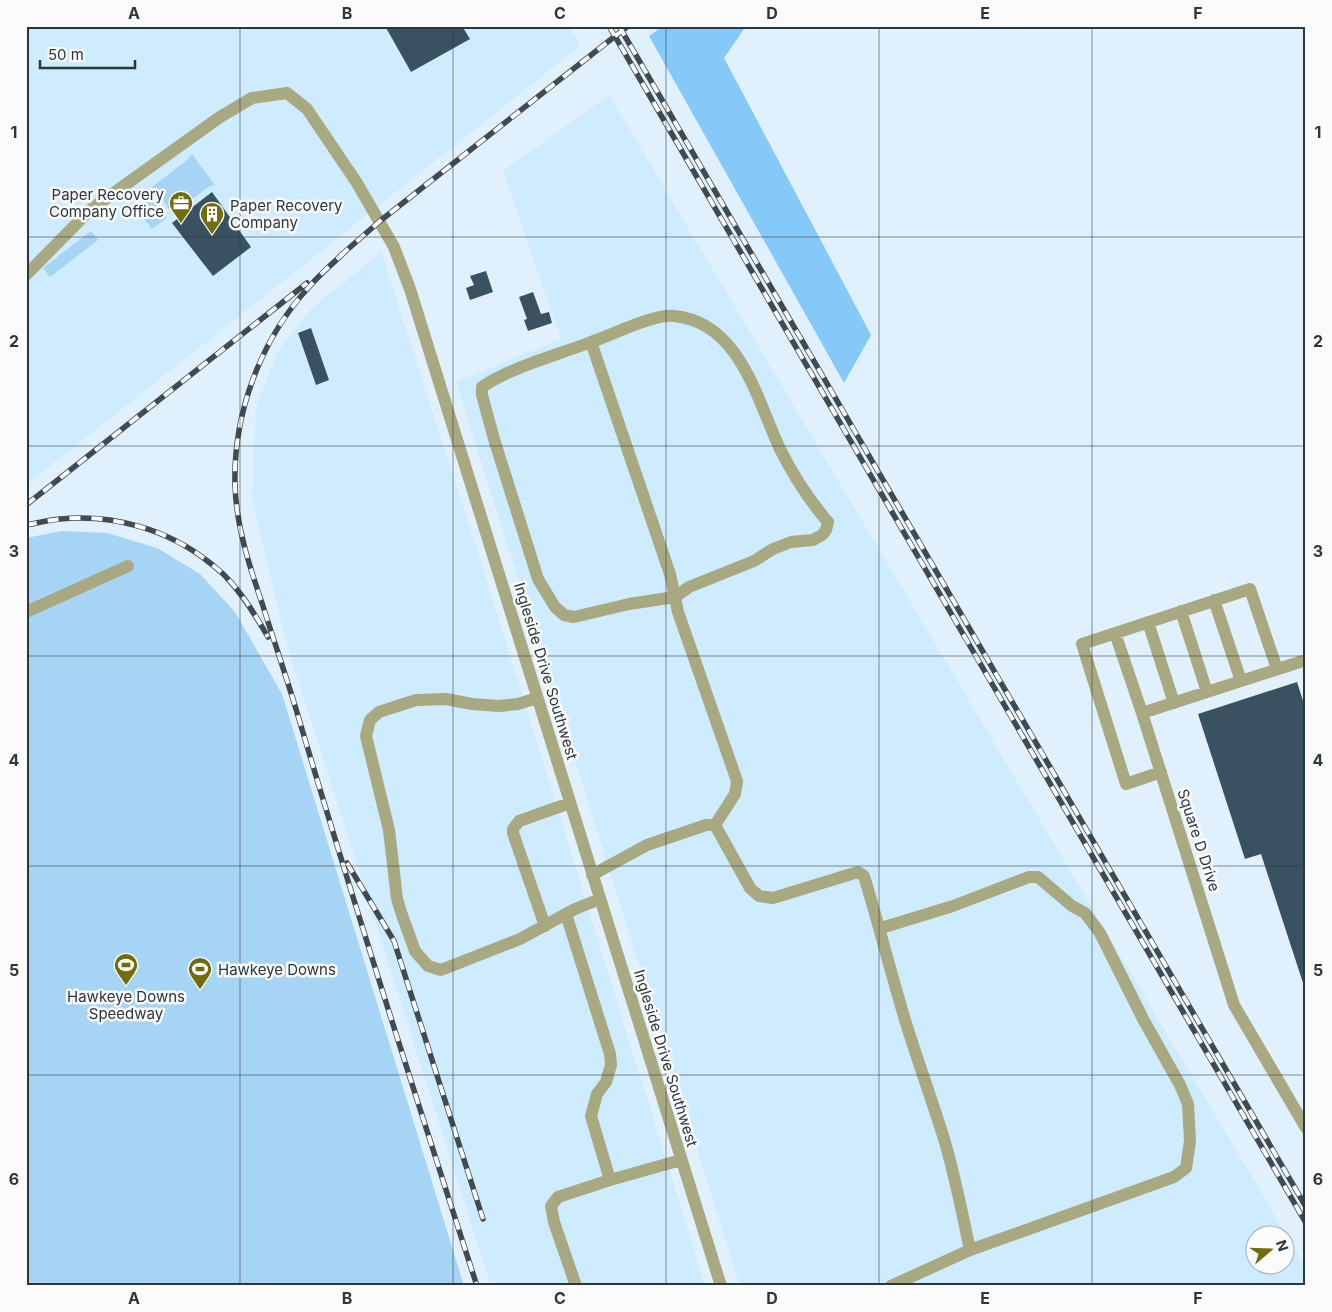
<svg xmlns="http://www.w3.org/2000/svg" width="1332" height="1312" viewBox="0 0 1332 1312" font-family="Inter,sans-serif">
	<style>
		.built { fill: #cfebff; fill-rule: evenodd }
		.green { fill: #a6d4f4 }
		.forest { fill: #84c9f8 }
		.building { fill: #3a5161 }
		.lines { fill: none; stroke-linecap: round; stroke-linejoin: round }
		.minor { stroke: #a8a881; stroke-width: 12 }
		.rail-casing { stroke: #3f4a52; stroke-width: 5.5 }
		.rail { stroke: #fbfbfb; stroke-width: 4; stroke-dasharray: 11; stroke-linecap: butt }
		.grid { fill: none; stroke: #2b363d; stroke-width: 1; stroke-opacity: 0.55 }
		.labels { text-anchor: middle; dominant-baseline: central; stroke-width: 5; stroke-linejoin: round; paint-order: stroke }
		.poi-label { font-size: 15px; fill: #2b363d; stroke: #fbfbfb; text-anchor: start }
		.street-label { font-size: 15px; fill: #2b363d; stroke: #fbfbfb }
		.neatline { fill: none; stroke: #2b363d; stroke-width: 2 }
		.grid-label { font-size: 16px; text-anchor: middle; font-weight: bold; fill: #2b363d }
	</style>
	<rect width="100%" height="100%" fill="#e0f0fc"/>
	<!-- built -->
	<path class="built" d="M26,26H568L580,46L26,485Z
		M609,95L1306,1268V1286H740L456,382L561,339L503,171ZM1254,1234H1284V1264H1254Z
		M381,252L483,569L705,1286H491L286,642L252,498L256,407L278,351L311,309Z"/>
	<!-- green -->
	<path class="green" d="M192,154L215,185L208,187L173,214L152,187L187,160Z
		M150,196L167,218L152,229L135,207Z
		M91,231L98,240L50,277L43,268Z
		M62,531L107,533L157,548L200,574L235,612L282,694L464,1286H26V538Z"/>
	<!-- forest -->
	<path class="forest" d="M663,26H746L724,58L871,335L844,383L649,36Z"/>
	<!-- building -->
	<path class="building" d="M385,26H462L470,39L411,72Z
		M212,192L251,247L213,276L172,223Z
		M486,271L493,292L470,300L466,288L474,285L470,276Z
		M533,292L541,314L549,312L552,323L528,331L524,320L527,319L519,297Z
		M311,328L329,380L316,385L298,333Z
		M1297,682L1306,710V986H1304L1261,854L1245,859L1198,714Z"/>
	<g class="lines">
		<!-- minor -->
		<path class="minor" d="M26,275L90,210L220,117L252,98L287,93L307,109L357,183L394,247L410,289L721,1286
			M591,342C558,355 511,367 482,387V395L494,439L538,579L555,607L564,615L574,617L629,604L675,597L689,587L754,561L773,549L791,542L813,540L822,535L826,530L828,522C809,500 793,475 780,449C757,400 740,322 674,316C653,314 612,335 591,342L670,574L678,612L737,781L735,794L715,825
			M1214,600L1241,681
			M1181,611L1207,692
			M26,612L128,566
			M1148,622L1174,703
			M1115,633L1142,713
			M1306,660L1142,713L1234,1005L1306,1128
			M537,698L518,704L499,706L472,704L446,699L416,700L379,712L370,720L366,736L389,830L397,899L402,915L415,951L428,966L441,970L520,939L575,909L600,899
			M1161,772L1126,784L1082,644L1250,589L1277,669
			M715,825L750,888L759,896L773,898L858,872L864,876C879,925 891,974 906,1023C918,1062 932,1100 944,1139C955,1175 962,1213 970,1250
			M592,875L647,845L706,825H715
			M566,914L610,1054L611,1065L606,1082L597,1094L591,1116L610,1180L681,1160
			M545,926L513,833V829L519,821L570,803
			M881,928L953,906L1029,877H1038L1072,906L1085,913L1100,933L1143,1019L1180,1085L1188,1104L1190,1141L1186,1168L1174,1177L970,1250L891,1286
			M576,1286L554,1222L551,1206L558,1197L610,1180"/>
		<!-- rail casing -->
		<g class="rail-casing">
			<path id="rail" d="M609,26L1306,1223
				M619,26L1306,1207
				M345,252C333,263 320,274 309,287C261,339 233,413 235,485C236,525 249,565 262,603C273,638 285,673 296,709C353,902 415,1094 477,1286
				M340,256L380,221L628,26
				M26,505L307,283
				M26,525C37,523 49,520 60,519C113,514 168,529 210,563C216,568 222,572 227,578C244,596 256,616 268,637
				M347,863L394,941L483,1219"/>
		</g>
		<!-- rail -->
		<use href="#rail" class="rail"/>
	</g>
	<!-- grid -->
	<path class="grid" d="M240,26V1286M453,26V1286M666,26V1286M879,26V1286M1092,26V1286M26,237H1306M26,446H1306M26,656H1306M26,866H1306M26,1075H1306"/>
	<!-- icons -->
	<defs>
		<g id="office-pin" transform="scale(1.25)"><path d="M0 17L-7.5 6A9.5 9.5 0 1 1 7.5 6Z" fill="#706d0c" stroke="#fbfbfb"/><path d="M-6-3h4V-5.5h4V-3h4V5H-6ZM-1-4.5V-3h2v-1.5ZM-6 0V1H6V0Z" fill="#fff"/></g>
		<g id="building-pin" transform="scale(1.25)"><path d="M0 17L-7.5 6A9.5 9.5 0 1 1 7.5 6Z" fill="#706d0c" stroke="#fbfbfb"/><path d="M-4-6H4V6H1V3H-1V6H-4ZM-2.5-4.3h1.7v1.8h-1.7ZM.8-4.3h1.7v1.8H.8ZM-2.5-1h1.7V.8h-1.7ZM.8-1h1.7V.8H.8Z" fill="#fff"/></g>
		<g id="stadium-pin" transform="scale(1.25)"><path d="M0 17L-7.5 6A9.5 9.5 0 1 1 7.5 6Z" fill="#706d0c" stroke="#fbfbfb"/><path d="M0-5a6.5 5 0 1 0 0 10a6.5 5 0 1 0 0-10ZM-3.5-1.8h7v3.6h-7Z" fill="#fff"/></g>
	</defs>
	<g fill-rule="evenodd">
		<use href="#office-pin" x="181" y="203"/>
		<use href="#building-pin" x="212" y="214"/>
		<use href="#stadium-pin" x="126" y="965"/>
		<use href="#stadium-pin" x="200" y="969"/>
	</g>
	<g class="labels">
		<!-- poi labels -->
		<g class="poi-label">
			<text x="164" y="194" text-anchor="end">Paper Recovery<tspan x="164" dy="17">Company Office</tspan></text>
			<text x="230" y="205">Paper Recovery<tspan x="230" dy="17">Company</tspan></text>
			<text x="218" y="969">Hawkeye Downs</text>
			<text x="126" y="996" text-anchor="middle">Hawkeye Downs<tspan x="126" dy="17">Speedway</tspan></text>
		</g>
		<!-- street labels -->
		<g class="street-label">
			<text transform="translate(546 671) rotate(73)">Ingleside Drive Southwest</text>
			<text transform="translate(1199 840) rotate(72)">Square D Drive</text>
			<text transform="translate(666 1058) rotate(73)">Ingleside Drive Southwest</text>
		</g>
	</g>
	<!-- border -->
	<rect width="1332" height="1312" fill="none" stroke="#fbfbfb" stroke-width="55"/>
	<!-- north arrow -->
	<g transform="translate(1270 1250) rotate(71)"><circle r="24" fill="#fbfbfb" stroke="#a8acaf"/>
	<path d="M0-4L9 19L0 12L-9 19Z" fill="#706d0c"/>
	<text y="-8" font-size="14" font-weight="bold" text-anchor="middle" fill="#2b363d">N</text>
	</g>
	<!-- scale -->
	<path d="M40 60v8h95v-8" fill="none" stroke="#2b363d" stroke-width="2.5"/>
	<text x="48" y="60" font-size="15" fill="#2b363d" stroke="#fbfbfb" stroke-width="4" paint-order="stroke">50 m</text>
	<rect x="28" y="28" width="1276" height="1256" class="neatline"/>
	<g class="grid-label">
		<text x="134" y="19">A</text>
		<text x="347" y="19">B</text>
		<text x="560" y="19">C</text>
		<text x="772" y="19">D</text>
		<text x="985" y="19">E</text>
		<text x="1198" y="19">F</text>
		<text x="14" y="138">1</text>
		<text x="1318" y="138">1</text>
		<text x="14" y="347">2</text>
		<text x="1318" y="347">2</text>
		<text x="14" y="557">3</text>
		<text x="1318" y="557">3</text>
		<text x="14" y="766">4</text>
		<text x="1318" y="766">4</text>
		<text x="14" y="976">5</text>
		<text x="1318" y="976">5</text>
		<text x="14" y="1185">6</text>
		<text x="1318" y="1185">6</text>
		<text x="134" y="1304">A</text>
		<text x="347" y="1304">B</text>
		<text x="560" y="1304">C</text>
		<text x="772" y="1304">D</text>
		<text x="985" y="1304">E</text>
		<text x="1198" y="1304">F</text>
	</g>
</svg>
